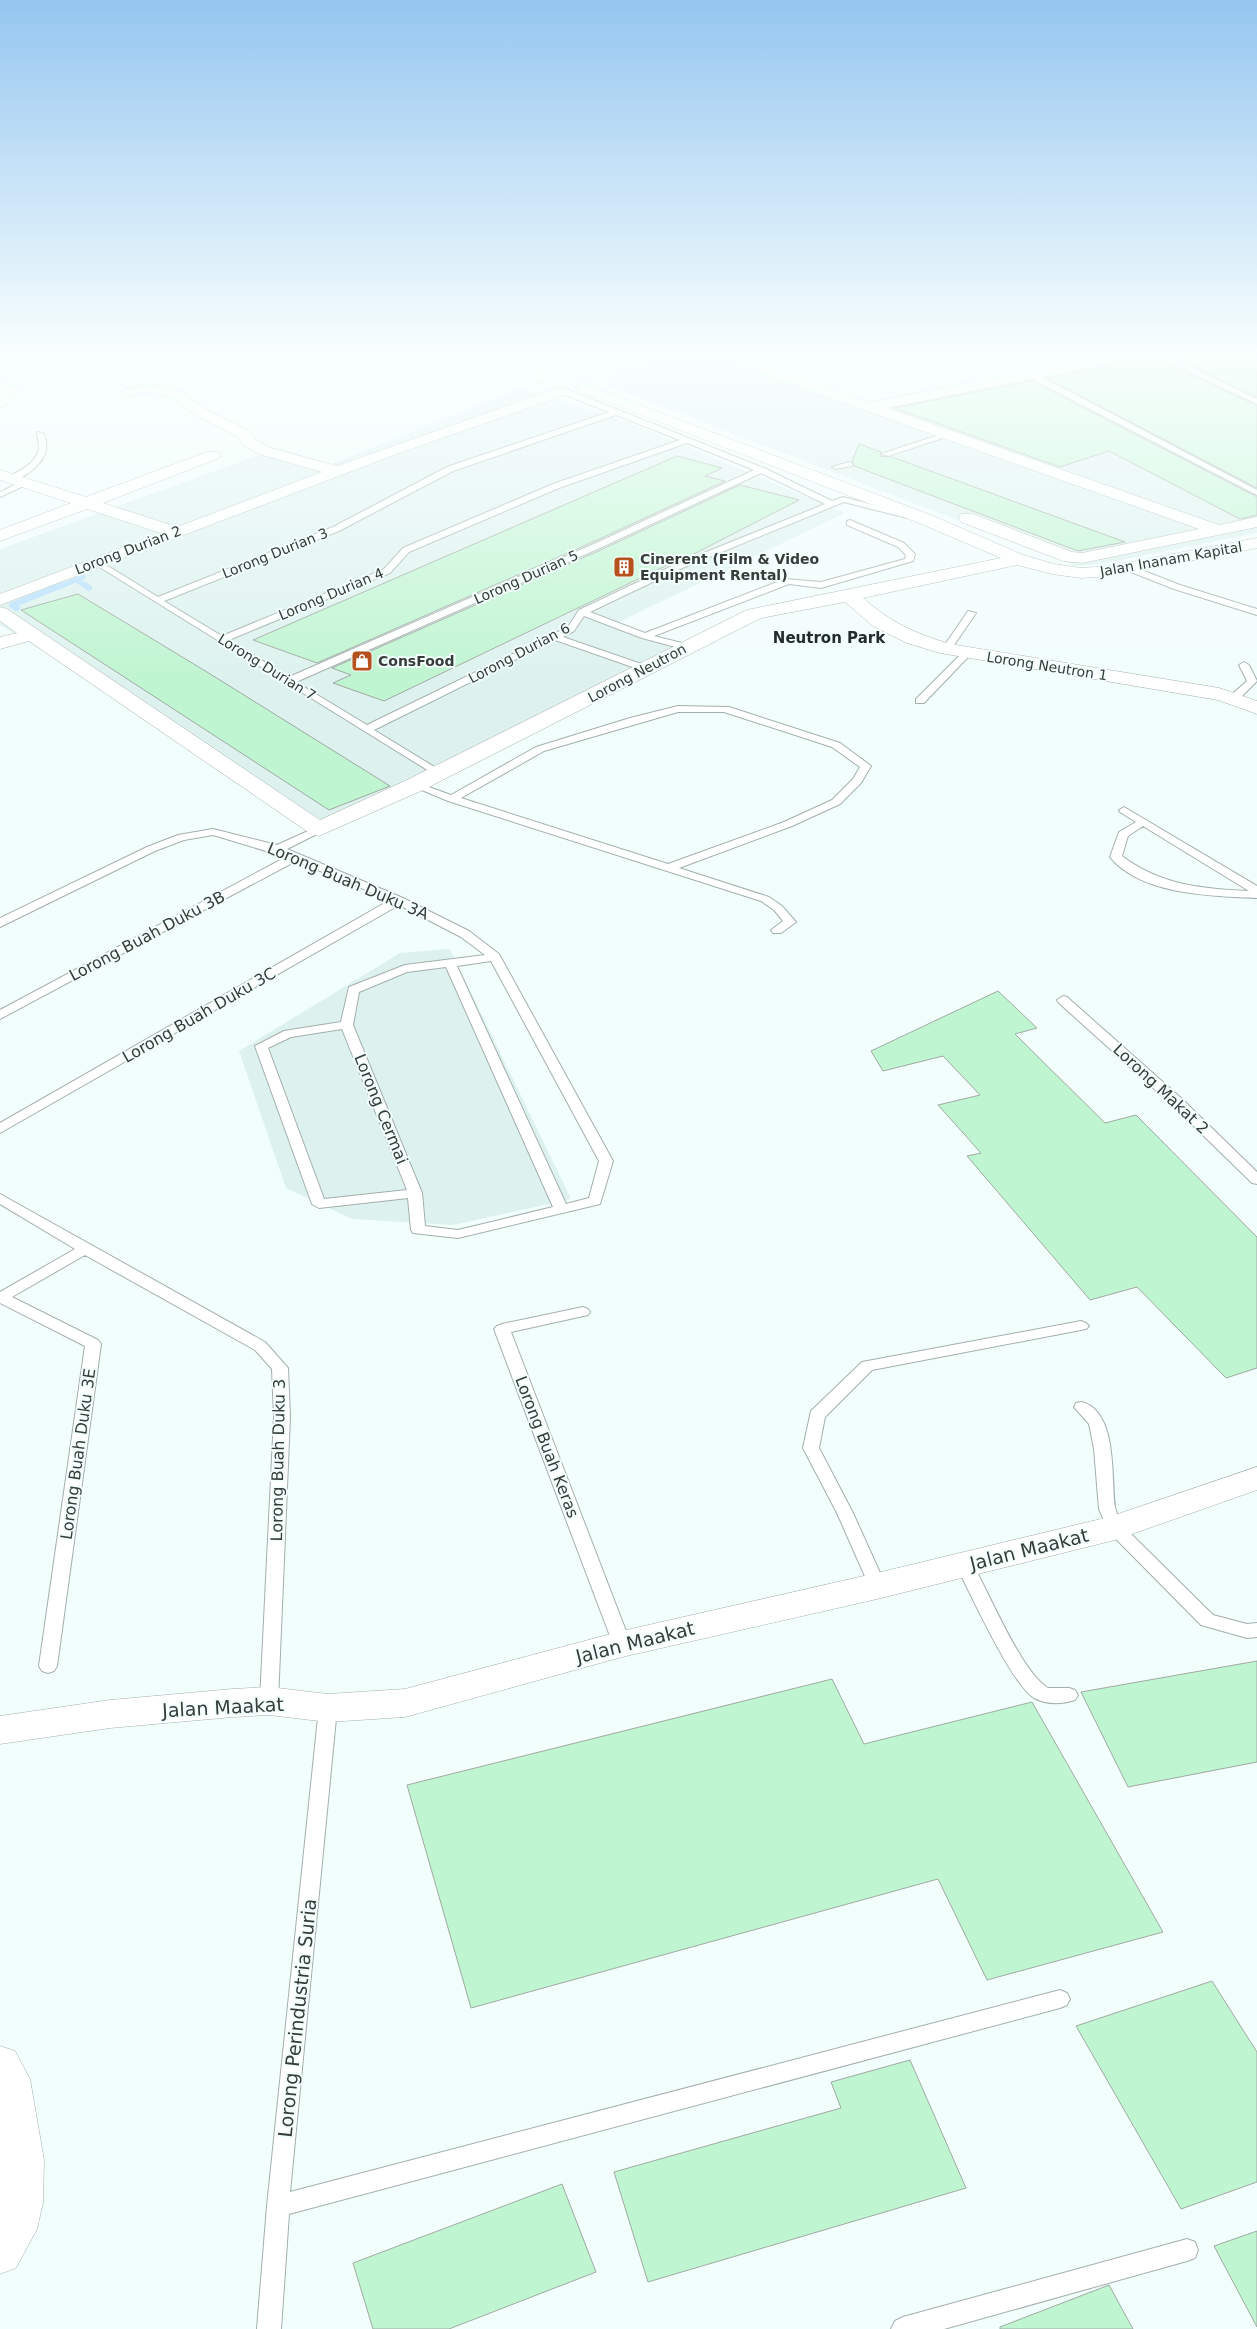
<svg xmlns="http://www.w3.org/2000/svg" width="1257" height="2329" viewBox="0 0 1257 2329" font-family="'DejaVu Sans',sans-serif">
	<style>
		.built { fill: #ddf2ee }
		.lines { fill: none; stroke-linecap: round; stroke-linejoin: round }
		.stream-far1 { stroke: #b8e0fd; stroke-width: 5 }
		.stream { stroke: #b8e0fd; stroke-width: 6 }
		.building { fill: #c0f5d1; stroke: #a0a9a3 }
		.lane-casing { stroke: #a3afac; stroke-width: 2 }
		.street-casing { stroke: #a3afac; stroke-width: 1 }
		.lane { fill: #fff; fill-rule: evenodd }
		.street { fill: #fff; fill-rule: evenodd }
		.labels { text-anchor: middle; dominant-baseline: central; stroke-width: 4; stroke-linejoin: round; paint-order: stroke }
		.far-street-label { font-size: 14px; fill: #373b3a; stroke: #f2fefc }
		.far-poi-label { font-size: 14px; font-weight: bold; fill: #373b3a; stroke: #f2fefc; text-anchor: start }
		.far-neighbourhood-label { font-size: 15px; font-weight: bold; fill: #232c2b; stroke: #f2fefc }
		.street-label { font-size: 16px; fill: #373b3a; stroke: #f2fefc }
		.near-street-label { font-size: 19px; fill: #373b3a; stroke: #f2fefc }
	</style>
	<rect width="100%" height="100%" fill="#f2fefc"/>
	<!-- built -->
	<path class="built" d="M707,354L862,407L1117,354H1257V533L1101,564L1076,566L602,383L622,370L688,355Z
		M522,388L630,423L845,513L619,622L687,653L337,829L0,625V549L278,448L331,464Z
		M450,949L571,1199L453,1225L352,1219L286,1188L239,1051L400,953Z"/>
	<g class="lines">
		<!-- stream-far1 -->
		<path class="stream-far1" d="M76,580L87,587
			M59,587L83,577"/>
		<!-- stream -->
		<path class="stream" d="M85,585L89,588
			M17,608L12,605L62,585"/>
	</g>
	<!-- building -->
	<path class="building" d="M1166,354H1257V397Z
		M1151,356L1257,406V488L1047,378Z
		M1031,381L1257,497V515L1240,519L1109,451L1060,467L894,408Z
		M859,444L881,452L880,456L892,457L1125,542L1078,551L854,466L852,461Z
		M677,456L722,468L705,476L725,481L595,541L317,663L253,640Z
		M740,485L799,500L684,559H680L384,701L333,683L351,675L332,668L603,549Z
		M78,594L207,672L390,786L329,810L21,610Z
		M998,991L1037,1028L1015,1034L1105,1123L1136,1115L1257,1237V1368L1226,1378L1137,1287L1090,1300L967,1156L981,1153L938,1105L980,1095L943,1056L883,1071L871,1051Z
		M1257,1661V1762L1128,1787L1081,1692Z
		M832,1679L864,1744L1032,1702L1163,1932L987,1980L938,1879L471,2008L407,1785Z
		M1212,1981L1257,2052V2182L1181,2209L1076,2026Z
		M910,2060L966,2188L648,2282L614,2172L841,2108L831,2082Z
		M562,2184L596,2272L449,2329H373L353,2263Z
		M1257,2231V2327L1214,2246Z
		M1109,2285L1133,2329H1000V2327Z"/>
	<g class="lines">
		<!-- lane casing -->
		<g class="lane-casing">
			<path id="lane" d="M832,354L915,359L931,354H943L915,363L836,356Z
				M1152,354H1162L1257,399V404Z
				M1026,372H1032L1257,490V495L1026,376Z
				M560,389H566L764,468L832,501L843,497L911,515L907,518L844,502L680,569L590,612L645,633L785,579L821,582L905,559L906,555L898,547L847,525V521L850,520L904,543L915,554L913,561L821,588L789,584L654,636L690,645V649L687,650L642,638L584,616L574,631L563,637L650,667V671H644L555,640L374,730L441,771L442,773L437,776L93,563L100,561L158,597L333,527L447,467L609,412L560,393ZM616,415L680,440L553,484L403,548L384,569L222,636L164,601L339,531L453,471ZM687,443L754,470L596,543L289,677L229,640L390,573L409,552L559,488ZM761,473L825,504L674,565L579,610L568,627L367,725L296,682L602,547Z
				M37,432L44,434C46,439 47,445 46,450C44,463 23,481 10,480V476C21,470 37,463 39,448C39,443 37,437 37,432Z
				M945,433L952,435L888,456L881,454Z
				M849,462L853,464L852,466L836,469L832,467Z
				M25,480L32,482L0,497V492Z
				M1129,565L1180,585L1257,609V615L1174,589L1126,570L1125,568Z
				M968,611L976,613L950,651H944L942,649Z
				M967,650L970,651V655L924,703H916V699L964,651Z
				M1244,662L1249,665L1257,681L1238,700H1230V696L1247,681L1239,665Z
				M678,706L729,707L840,743L871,766L861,783L840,804L792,826L679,868L769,897L782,906L796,922L781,933H773L771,930L783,921L774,910L761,901L448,801L410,785L415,782L451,795L536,747L630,718ZM678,712H724L832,747L860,767L853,779L832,800L784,822L668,864L461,798L544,751Z
				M1124,807L1257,886V898C1212,896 1141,895 1110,857L1119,832L1136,822L1120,812L1119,810ZM1143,826L1249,891C1203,889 1160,885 1122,856L1128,836Z
				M319,826L324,829L323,831L287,849L403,898L469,931L499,954L613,1161L600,1204L458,1238L413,1233L411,1230L408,1198L319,1208L312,1204L255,1046L284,1031L341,1022L349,987L405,965L485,955L461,937L399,905L0,1133V1123L390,900L296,861L0,1019V1010L286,857L213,835L184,840L155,851L4,925L0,927V918L147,847L178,835L213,829L277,845ZM491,961L599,1161L589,1198L566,1204L457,966ZM446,967L553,1207L458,1230L425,1226L422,1193L353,1025L359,992L407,972ZM342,1029L407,1190L324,1199L268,1048L291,1037Z
				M1063,996L1067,997L1181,1098L1257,1172V1184L1252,1183L1171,1104L1059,1003L1057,1000Z
				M0,1194L265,1342L288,1368L290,1417L278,1701L275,1706L269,1708L263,1706L260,1701L274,1417L272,1369L255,1350L85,1255L12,1297L98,1340L101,1344L57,1666L54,1671L48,1673L42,1671L39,1666L85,1346L0,1303V1292L75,1249L0,1204Z
				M583,1307L588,1309L590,1312L588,1315L511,1332L631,1644L628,1649L622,1651L616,1649L613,1644L494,1329L497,1326L502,1324Z
				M1081,1321L1086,1323L1089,1326L1086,1329L872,1370L825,1417L819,1448L853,1513L886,1586L883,1590L877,1592L871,1590L837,1513L803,1448L811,1411L862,1362Z
				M1082,1402C1118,1412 1111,1478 1115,1507C1116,1513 1120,1519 1122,1525L1213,1615L1247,1624L1257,1623V1637L1247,1638L1201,1625L1109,1532L1099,1509L1094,1449L1089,1424L1074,1407L1076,1403Z
				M965,1559L971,1561C988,1590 1021,1672 1048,1688H1069L1075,1690L1078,1695L1075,1700C1062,1704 1047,1705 1034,1698C1012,1685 969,1591 956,1565L959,1561Z
				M328,1701L334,1703L337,1708L290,2192L1060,1990L1067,1993L1070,1999L1067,2005L1060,2008L289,2214L281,2329H257L267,2206L319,1708L322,1703Z
				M1187,2239L1195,2242L1198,2250L1195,2258L1187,2261L944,2329H891L895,2321L903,2317Z"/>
		</g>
		<!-- street casing -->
		<g class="street-casing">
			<path id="street" d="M512,354C531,354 543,354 551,374L546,382H536L534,379L537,374L529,363L514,357Z
				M661,354H687L685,357L614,373L563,380L556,376L563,372L614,365Z
				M713,354H734L871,402L1114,354H1143L1136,358L887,408L1219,525L1257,517V527L1082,563L1063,561L961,522L959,518L961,514H973L1072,552L1082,553L1199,529L715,357Z
				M0,381L16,387L18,390L5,406L0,407V394L2,391L0,390Z
				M582,383L931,515L1023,555L1054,564L1081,568L1110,566L1257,538V548L1110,576L1081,578L1052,574L1017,565L863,598C892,623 914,633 950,644L1219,688L1257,701V714L1218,700L940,653L907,643L873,626L845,602L761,618L423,790L319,836L311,834L29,641L0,649V637L17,633L0,621V607L7,609L320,820L407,780L747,610L1001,558L919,523L577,390L575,387Z
				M143,385L162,386L181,392L207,410L248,430L255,439L271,448L337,466L558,388L563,387L570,391L568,394L394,455L0,605V594L161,533L87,509L0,541V530L71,503L0,480V470L86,497L207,452H219L221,455L219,458L103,503L177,527L322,472L259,454L243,445L237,436L197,416L171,398L160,394L143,393L128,397L121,393L123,390Z
				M1257,1467V1490L1115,1540L877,1599L622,1657L405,1717L328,1722L269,1715L233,1717L110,1728L0,1744V1716L110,1700L233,1689L269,1687L328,1694L405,1689L622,1631L877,1573L1109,1517Z
				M0,2046L15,2051L30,2079L44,2160L43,2203L37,2229L16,2268L0,2274Z"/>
		</g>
		<!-- lane -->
		<use href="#lane" class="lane"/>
		<!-- street -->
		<use href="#street" class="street"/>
	</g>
	<!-- sky -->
	<linearGradient id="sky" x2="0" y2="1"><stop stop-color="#95c6f0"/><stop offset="0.52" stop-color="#f9fffe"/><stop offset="1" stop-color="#f9fffe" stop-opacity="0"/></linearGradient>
	<rect width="1257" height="680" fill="url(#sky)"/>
	<!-- icons -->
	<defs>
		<g id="building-square" transform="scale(1.125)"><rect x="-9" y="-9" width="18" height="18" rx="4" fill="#b5511d" stroke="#f2fefc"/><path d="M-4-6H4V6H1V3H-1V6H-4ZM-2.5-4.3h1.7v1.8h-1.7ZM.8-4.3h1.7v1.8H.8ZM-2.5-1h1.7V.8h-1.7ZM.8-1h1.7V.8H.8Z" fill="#fff"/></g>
		<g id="shop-square" transform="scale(1.125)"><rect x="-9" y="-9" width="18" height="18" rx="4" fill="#b5511d" stroke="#f2fefc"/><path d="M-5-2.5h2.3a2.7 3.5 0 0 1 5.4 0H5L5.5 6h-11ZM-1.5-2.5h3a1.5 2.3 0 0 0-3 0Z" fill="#fff"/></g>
	</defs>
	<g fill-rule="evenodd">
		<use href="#building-square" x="624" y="567"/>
		<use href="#shop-square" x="362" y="661"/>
	</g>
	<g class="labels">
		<!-- far-street labels -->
		<g class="far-street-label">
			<text transform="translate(128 550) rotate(-21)">Lorong Durian 2</text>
			<text transform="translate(275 553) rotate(-22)">Lorong Durian 3</text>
			<text transform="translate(1171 559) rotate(-10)">Jalan Inanam Kapital</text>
			<text transform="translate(526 577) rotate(-24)">Lorong Durian 5</text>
			<text transform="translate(331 594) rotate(-23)">Lorong Durian 4</text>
			<text transform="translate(519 653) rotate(-28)">Lorong Durian 6</text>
			<text transform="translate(1047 666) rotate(9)">Lorong Neutron 1</text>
			<text transform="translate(267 667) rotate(32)">Lorong Durian 7</text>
			<text transform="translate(637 673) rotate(-28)">Lorong Neutron</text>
		</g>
		<!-- far-poi labels -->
		<g class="far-poi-label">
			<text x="640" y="559">Cinerent (Film &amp; Video<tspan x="640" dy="16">Equipment Rental)</tspan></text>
			<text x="378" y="661">ConsFood</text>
		</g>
		<!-- far-neighbourhood labels -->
		<g class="far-neighbourhood-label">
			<text x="829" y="638">Neutron Park</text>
		</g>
		<!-- street labels -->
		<g class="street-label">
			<text transform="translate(348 881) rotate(23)">Lorong Buah Duku 3A</text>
			<text transform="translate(147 936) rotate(-28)">Lorong Buah Duku 3B</text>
			<text transform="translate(199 1015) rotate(-30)">Lorong Buah Duku 3C</text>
			<text transform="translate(1161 1089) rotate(43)">Lorong Makat 2</text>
			<text transform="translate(381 1109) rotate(68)">Lorong Cermai</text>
			<text transform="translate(547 1447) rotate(69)">Lorong Buah Keras</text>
			<text transform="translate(78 1454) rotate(-82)">Lorong Buah Duku 3E</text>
			<text transform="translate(278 1460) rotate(-89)">Lorong Buah Duku 3</text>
		</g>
		<!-- near-street labels -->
		<g class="near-street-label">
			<text transform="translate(1029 1549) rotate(-14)">Jalan Maakat</text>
			<text transform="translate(635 1642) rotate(-14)">Jalan Maakat</text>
			<text transform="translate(223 1707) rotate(-3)">Jalan Maakat</text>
			<text transform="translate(297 2018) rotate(-84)">Lorong Perindustria Suria</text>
		</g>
	</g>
</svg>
